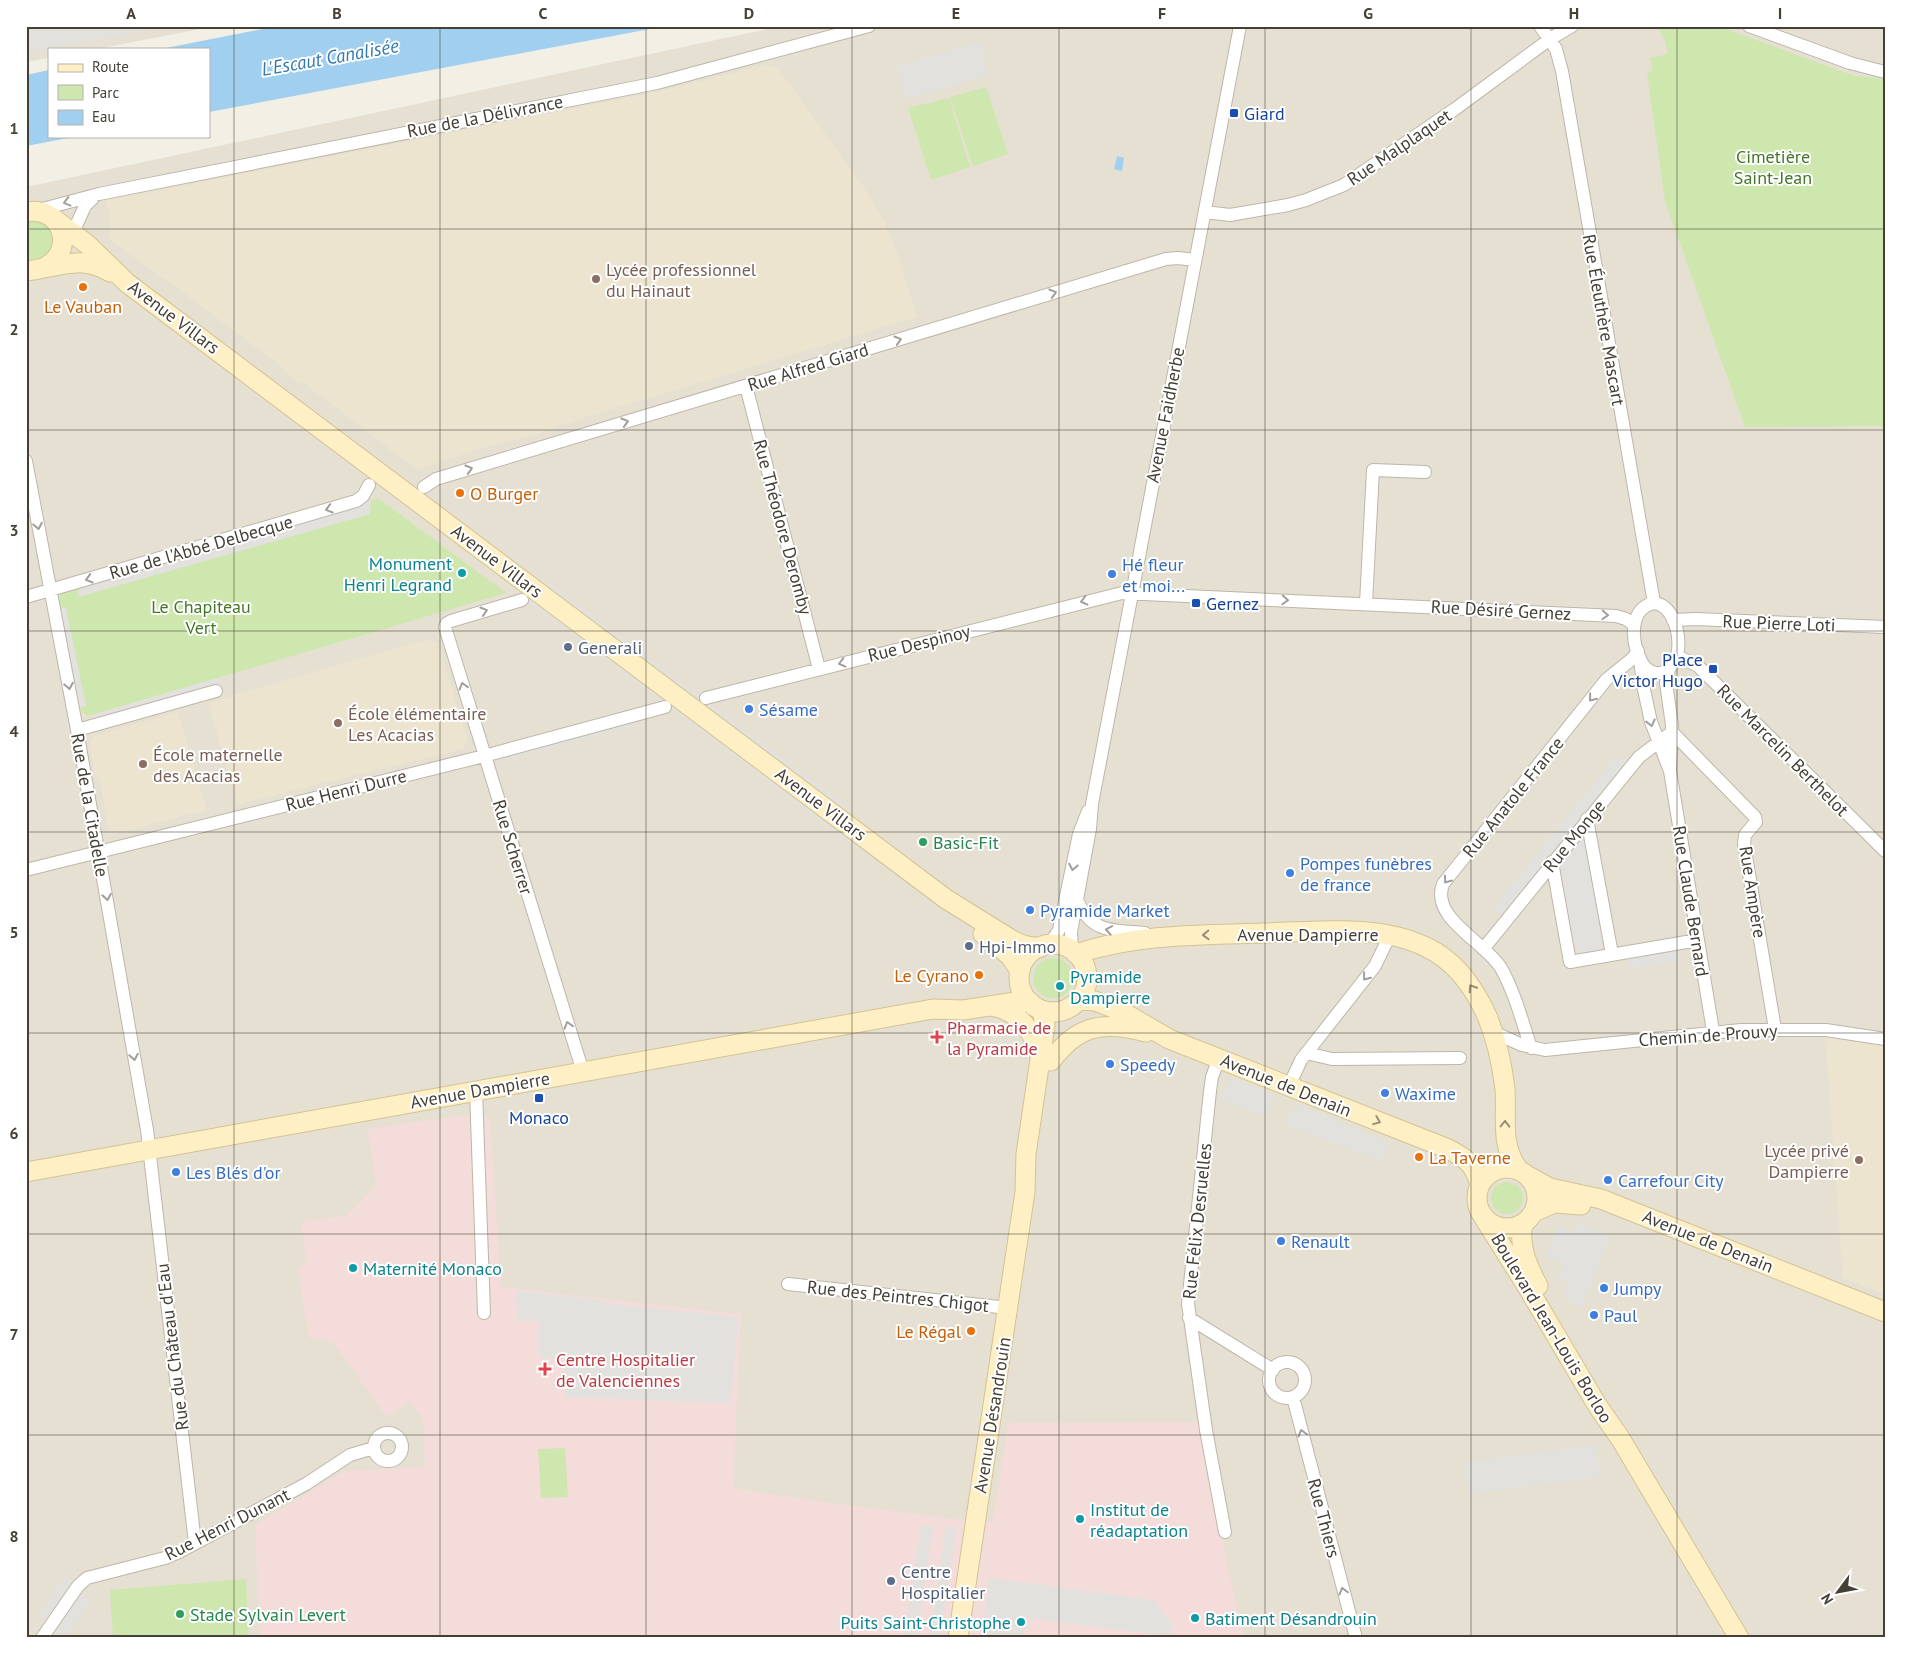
<svg xmlns="http://www.w3.org/2000/svg" width="1911" height="1664" viewBox="0 0 1911 1664" font-family="'PT Sans',sans-serif">
	<style>
		.residential { fill: #e6e0d3 }
		.education { fill: #ece4cf }
		.medical { fill: #f3dcd9 }
		.green { fill: #cde7ae }
		.parking { fill: #e3e1de }
		.water { fill: #a1cfef }
		.lines { fill: none; stroke-linecap: round; stroke-linejoin: round }
		.minor-casing { stroke: #beb6a8; stroke-width: 14 }
		.secondary-casing { stroke: #d2c395; stroke-width: 21 }
		.minor { stroke: #fff; stroke-width: 12 }
		.secondary { stroke: #fef0c4; stroke-width: 19 }
		.oneway { stroke: #a29f9a }
		.oneway2 { stroke: #988f75 }
		.grid { fill: none; stroke: #453f35; stroke-width: 1; stroke-opacity: 0.55 }
		.transit-dot { fill: #1a4fb4; stroke: #fff; stroke-width: 2 }
		.education-dot { fill: #8d6e63; stroke: #fff; stroke-width: 2 }
		.food-dot { fill: #e8710a; stroke: #fff; stroke-width: 2 }
		.culture-dot { fill: #0f9aa8; stroke: #fff; stroke-width: 2 }
		.shop-dot { fill: #3f7fe0; stroke: #fff; stroke-width: 2 }
		.service-dot { fill: #5c6f8a; stroke: #fff; stroke-width: 2 }
		.leisure-dot { fill: #2e9e5b; stroke: #fff; stroke-width: 2 }
		.health-dot { fill: #e0444e; stroke: #fff; stroke-width: 2 }
		.labels { text-anchor: middle; dominant-baseline: central; stroke-width: 4; stroke-linejoin: round; paint-order: stroke }
		.transit-label { font-size: 18px; fill: #164399; stroke: #fff; text-anchor: start }
		.street-label { font-size: 18px; fill: #453f35; stroke: #fff }
		.park-label { font-size: 18px; fill: #467629; stroke: #fff }
		.education-label { font-size: 18px; fill: #785e54; stroke: #fff; text-anchor: start }
		.food-label { font-size: 18px; fill: #c56008; stroke: #fff; text-anchor: start }
		.culture-label { font-size: 18px; fill: #0d838f; stroke: #fff; text-anchor: start }
		.shop-label { font-size: 18px; fill: #366cbe; stroke: #fff; text-anchor: start }
		.service-label { font-size: 18px; fill: #4e5e75; stroke: #fff; text-anchor: start }
		.leisure-label { font-size: 18px; fill: #27864d; stroke: #fff; text-anchor: start }
		.health-label { font-size: 18px; fill: #be3a42; stroke: #fff; text-anchor: start }
		.water-label { font-size: 19px; font-style: italic; fill: #2f79b0; stroke: #fff }
		.neatline { fill: none; stroke: #453f35; stroke-width: 2 }
		.grid-label { font-size: 16px; text-anchor: middle; font-weight: bold; fill: #453f35 }
	</style>
	<rect width="100%" height="100%" fill="#f2efe5"/>
	<!-- residential -->
	<path class="residential" d="M26,26H216L97,49H49V58L26,62Z
		M782,26H1885V1638H26V187Z"/>
	<!-- education -->
	<path class="education" d="M764,65L767,67H777L863,186L883,218L899,258L917,317L583,418L535,435L489,446L418,469L391,451L389,448L302,382L300,383L282,370L283,368L163,277L162,278L110,240L109,213L106,201L657,92Z
		M428,639L438,643L467,739L463,749L238,804L208,703Z
		M178,712L207,810L110,835L99,777L95,778L89,742L94,736Z
		M1825,1032L1885,1043V1294L1843,1278Z"/>
	<!-- medical -->
	<path class="medical" d="M473,1114L490,1118L501,1287L741,1314L733,1488L831,1503L963,1520L993,1522L1008,1423L1200,1422L1229,1573L1245,1638H260L255,1525L344,1471L425,1467L423,1420L410,1402L386,1416L333,1342L309,1338L298,1267L307,1264L301,1222L346,1216L376,1186L368,1129Z"/>
	<!-- green -->
	<path class="green" d="M1659,26H1718L1855,76L1885,79V426L1745,427L1665,201L1647,73L1653,71L1650,58L1668,54L1665,40L1659,30Z
		M986,87L1008,154L973,166L950,97Z
		M949,98L970,167L931,180L908,108Z
		M34,219L46,222L54,235L57,245L49,256L26,261V221Z
		M378,498L506,593L95,714L87,716L81,711L59,597L62,592Z
		M1033 978a20 20 0 1 1 40 0a20 20 0 1 1-40 0Z
		M1491 1198a16 16 0 1 1 32 0a16 16 0 1 1-32 0Z
		M565,1448L568,1497L541,1498L538,1449Z
		M246,1579L249,1638H113L110,1590Z"/>
	<!-- parking -->
	<path class="parking" d="M26,26H171L26,52Z
		M980,42L988,75L906,99L896,66Z
		M371,500L370,514L78,597L79,586Z
		M547,582L841,802L837,807L544,587Z
		M531,595L856,840L853,845L528,601Z
		M66,607L86,706L79,708L59,608Z
		M218,678L220,686L97,721L95,714Z
		M636,720L638,725L510,759L509,753Z
		M1616,756L1626,763L1503,915L1494,907Z
		M1580,838H1584L1605,938L1604,946L1598,951L1582,954L1573,945L1560,867V862Z
		M1677,949L1679,961L1630,968L1628,957Z
		M1233,1079L1275,1095L1266,1117L1221,1099L1226,1085Z
		M1299,1105L1390,1143L1382,1162L1286,1124L1289,1116Z
		M1577,1223L1610,1236L1582,1307L1571,1303L1564,1292L1568,1282L1559,1278L1564,1264L1545,1257L1558,1226L1573,1232Z
		M515,1291L593,1299L612,1304L738,1317L731,1403L565,1397L564,1358H540L539,1321H518Z
		M1596,1445L1600,1477L1468,1494L1464,1462Z
		M921,1525L933,1527L917,1638H904Z
		M946,1526L956,1528L940,1638H930Z
		M66,1576L75,1582L71,1588L91,1602L65,1638H51L57,1628L39,1615Z
		M989,1578L1153,1600L1172,1624L1170,1636L1027,1618L1023,1638H987L988,1632L983,1630Z"/>
	<!-- water -->
	<path class="water" d="M278,26H666L209,112V49H161Z
		M49,70V136H79L26,146V75Z
		M1117,156L1124,158L1122,171L1114,169Z"/>
	<g class="lines">
		<!-- minor casing -->
		<g class="minor-casing">
			<path id="minor" d="M1540,26L1556,49L1562,71L1654,603
				M1749,26L1850,63L1885,72
				M35,211L99,194L657,83L869,26
				M1205,212L1230,215L1288,205L1306,200L1344,185L1455,109L1550,39L1572,26
				M70,239L85,206L96,195
				M746,386L819,669
				M26,461L77,730L147,1130L195,1543
				M424,487L436,479L1166,259L1178,258L1195,260
				M26,597L356,501L363,496L369,485
				M522,600L451,621L447,623L445,627L583,1072
				M1366,603L1373,470L1425,472
				M1654,603C1673,605 1680,633 1678,650C1677,665 1660,682 1646,668C1631,652 1626,608 1654,603Z
				M1673,620L1696,619L1885,627
				M1677,656L1698,666L1885,851
				M1640,658L1643,685L1651,722L1670,771L1713,1031
				M1669,669L1666,683L1672,725L1670,769
				M706,698L1122,593L1616,616L1626,619L1634,625
				M77,730L216,691
				M1587,819L1612,954
				M1552,862L1570,962L1698,940
				M26,870L484,756L665,707
				M1077,900C1092,934 1113,930 1145,933
				M1046,945L1053,939L1059,930L1079,834L1088,811
				M1484,948L1639,757L1672,732L1755,817L1756,822L1745,835L1744,844L1775,1029
				M1072,951L1071,932L1090,829L1092,804L1240,26
				M1493,1032L1522,1045L1545,1050L1741,1030H1826L1885,1039
				M1531,1048C1522,1021 1515,993 1501,968C1484,941 1430,918 1443,884L1606,680L1632,659L1638,651
				M1306,1053L1332,1059L1460,1058
				M1219,1058L1212,1077L1210,1091L1188,1304L1206,1430L1225,1532
				M1289,1086L1301,1060L1375,966L1390,935
				M476,1091L484,1313
				M788,1284L1008,1308
				M1189,1318L1273,1370
				M1269 1380a18 18 0 1 1 36 0a18 18 0 1 1-36 0Z
				M1293,1397L1356,1638
				M374 1447a14 14 0 1 1 28 0a14 14 0 1 1-28 0Z
				M42,1638L78,1586L87,1578L165,1558L179,1552L306,1484L350,1455L374,1448"/>
		</g>
		<!-- secondary casing -->
		<g class="secondary-casing">
			<path id="secondary" d="M26,212C62,205 77,251 45,267C40,270 32,270 26,271
				M53,218L88,245L127,283L946,899L1012,940L1023,945L1039,948
				M43,268C69,264 86,257 110,272
				M983,934L1010,956L1020,971
				M1019 978a34 34 0 1 1 68 0a34 34 0 1 1-68 0Z
				M1076,954C1136,934 1200,935 1263,933C1316,932 1377,923 1426,947C1456,961 1474,987 1487,1016C1497,1040 1502,1064 1505,1089C1507,1119 1500,1144 1518,1169
				M1078,1000L1095,1001L1121,1011L1169,1039L1446,1148C1466,1158 1474,1163 1480,1185
				M991,1006C1018,1010 1034,1031 1040,1056
				M1051,1061C1078,1024 1104,1021 1146,1032
				M1477 1198a30 30 0 1 1 60 0a30 30 0 1 1-60 0Z
				M26,1172L933,1009L963,1010L1016,1002H1030
				M1530,1177L1550,1188L1601,1199L1885,1312
				M1534,1212L1554,1203L1581,1205
				M1484,1218L1528,1288L1597,1405L1620,1438L1739,1638
				M1523,1224C1518,1245 1528,1267 1538,1286
				M958,1638L1025,1192L1026,1154L1045,1026L1042,1010"/>
		</g>
		<!-- minor -->
		<use href="#minor" class="minor"/>
		<!-- secondary -->
		<use href="#secondary" class="secondary"/>
	</g>
	<!-- one-way arrows -->
	<defs><path id="oneway-chevron" d="M-2-3.5L2.5 0L-2 3.5" fill="none" stroke-width="1.6" stroke-linecap="round" stroke-linejoin="round" transform="scale(1.25)"/></defs>
	<g class="oneway">
		<use href="#oneway-chevron" transform="translate(67 202) rotate(165)"/>
		<use href="#oneway-chevron" transform="translate(1053 293) rotate(-17)"/>
		<use href="#oneway-chevron" transform="translate(898 340) rotate(-17)"/>
		<use href="#oneway-chevron" transform="translate(625 422) rotate(-17)"/>
		<use href="#oneway-chevron" transform="translate(469 469) rotate(-17)"/>
		<use href="#oneway-chevron" transform="translate(329 509) rotate(164)"/>
		<use href="#oneway-chevron" transform="translate(38 526) rotate(79)"/>
		<use href="#oneway-chevron" transform="translate(89 579) rotate(164)"/>
		<use href="#oneway-chevron" transform="translate(1285 600) rotate(3)"/>
		<use href="#oneway-chevron" transform="translate(1084 601) rotate(166)"/>
		<use href="#oneway-chevron" transform="translate(484 611) rotate(-17)"/>
		<use href="#oneway-chevron" transform="translate(1605 615) rotate(3)"/>
		<use href="#oneway-chevron" transform="translate(842 663) rotate(166)"/>
		<use href="#oneway-chevron" transform="translate(69 686) rotate(79)"/>
		<use href="#oneway-chevron" transform="translate(463 686) rotate(-107)"/>
		<use href="#oneway-chevron" transform="translate(1592 698) rotate(129)"/>
		<use href="#oneway-chevron" transform="translate(1651 723) rotate(76)"/>
		<use href="#oneway-chevron" transform="translate(1073 867) rotate(101)"/>
		<use href="#oneway-chevron" transform="translate(1447 880) rotate(126)"/>
		<use href="#oneway-chevron" transform="translate(107 897) rotate(80)"/>
		<use href="#oneway-chevron" transform="translate(1109 930) rotate(-170)"/>
		<use href="#oneway-chevron" transform="translate(1366 977) rotate(128)"/>
		<use href="#oneway-chevron" transform="translate(568 1025) rotate(-107)"/>
		<use href="#oneway-chevron" transform="translate(134 1057) rotate(80)"/>
		<use href="#oneway-chevron" transform="translate(1302 1433) rotate(-105)"/>
		<use href="#oneway-chevron" transform="translate(1343 1591) rotate(-105)"/>
	</g>
	<g class="oneway2">
		<use href="#oneway-chevron" transform="translate(1206 935) rotate(178)"/>
		<use href="#oneway-chevron" transform="translate(1472 988) rotate(-122)"/>
		<use href="#oneway-chevron" transform="translate(1377 1121) rotate(22)"/>
		<use href="#oneway-chevron" transform="translate(1505 1124) rotate(-89)"/>
	</g>
	<!-- grid -->
	<path class="grid" d="M234,26V1638M440,26V1638M646,26V1638M852,26V1638M1059,26V1638M1265,26V1638M1471,26V1638M1677,26V1638M26,229H1885M26,430H1885M26,631H1885M26,832H1885M26,1033H1885M26,1234H1885M26,1435H1885"/>
	<!-- markers -->
	<g class="transit-dot">
		<rect x="1229" y="108" width="10" height="10" rx="2.5"/>
		<rect x="1191" y="598" width="10" height="10" rx="2.5"/>
		<rect x="1708" y="664" width="10" height="10" rx="2.5"/>
		<rect x="534" y="1093" width="10" height="10" rx="2.5"/>
	</g>
	<g class="education-dot">
		<circle cx="596" cy="279" r="5"/>
		<circle cx="338" cy="723" r="5"/>
		<circle cx="143" cy="764" r="5"/>
		<circle cx="1859" cy="1160" r="5"/>
	</g>
	<g class="food-dot">
		<circle cx="83" cy="287" r="5"/>
		<circle cx="460" cy="493" r="5"/>
		<circle cx="979" cy="975" r="5"/>
		<circle cx="1419" cy="1157" r="5"/>
		<circle cx="971" cy="1331" r="5"/>
	</g>
	<g class="culture-dot">
		<circle cx="462" cy="573" r="5"/>
		<circle cx="1060" cy="986" r="5"/>
		<circle cx="353" cy="1268" r="5"/>
		<circle cx="1080" cy="1519" r="5"/>
		<circle cx="1195" cy="1618" r="5"/>
		<circle cx="1021" cy="1622" r="5"/>
	</g>
	<g class="shop-dot">
		<circle cx="1112" cy="574" r="5"/>
		<circle cx="749" cy="709" r="5"/>
		<circle cx="1290" cy="873" r="5"/>
		<circle cx="1030" cy="910" r="5"/>
		<circle cx="1110" cy="1064" r="5"/>
		<circle cx="1385" cy="1093" r="5"/>
		<circle cx="176" cy="1172" r="5"/>
		<circle cx="1608" cy="1180" r="5"/>
		<circle cx="1281" cy="1241" r="5"/>
		<circle cx="1604" cy="1288" r="5"/>
		<circle cx="1594" cy="1315" r="5"/>
	</g>
	<g class="service-dot">
		<circle cx="568" cy="647" r="5"/>
		<circle cx="969" cy="946" r="5"/>
		<circle cx="891" cy="1581" r="5"/>
	</g>
	<g class="leisure-dot">
		<circle cx="923" cy="842" r="5"/>
		<circle cx="180" cy="1614" r="5"/>
	</g>
	<g class="health-dot">
		<path d="M934.5 1029.5h5v5h5v5h-5v5h-5v-5h-5v-5h5z"/>
		<path d="M542.5 1361.5h5v5h5v5h-5v5h-5v-5h-5v-5h5z"/>
	</g>
	<g class="labels">
		<!-- transit labels -->
		<g class="transit-label">
			<text x="1244" y="113">Giard</text>
			<text x="1206" y="603">Gernez</text>
			<text x="1703" y="659" text-anchor="end">Place<tspan x="1703" dy="21">Victor Hugo</tspan></text>
			<text x="539" y="1117" text-anchor="middle">Monaco</text>
		</g>
		<!-- street labels -->
		<g class="street-label">
			<text transform="translate(485 116) rotate(-11)">Rue de la Délivrance</text>
			<text transform="translate(1399 147) rotate(-34)">Rue Malplaquet</text>
			<text transform="translate(174 317) rotate(37)">Avenue Villars</text>
			<text transform="translate(1604 320) rotate(80)">Rue Éleuthère Mascart</text>
			<text transform="translate(808 367) rotate(-17)">Rue Alfred Giard</text>
			<text transform="translate(1165 415) rotate(-79)">Avenue Faidherbe</text>
			<text transform="translate(783 527) rotate(75)">Rue Théodore Deromby</text>
			<text transform="translate(201 547) rotate(-16)">Rue de l'Abbé Delbecque</text>
			<text transform="translate(497 561) rotate(37)">Avenue Villars</text>
			<text transform="translate(1501 610) rotate(3)">Rue Désiré Gernez</text>
			<text transform="translate(1779 623) rotate(2)">Rue Pierre Loti</text>
			<text transform="translate(919 643) rotate(-14)">Rue Despinoy</text>
			<text transform="translate(1783 750) rotate(45)">Rue Marcelin Berthelot</text>
			<text transform="translate(346 790) rotate(-14)">Rue Henri Durre</text>
			<text transform="translate(1513 797) rotate(-51)">Rue Anatole France</text>
			<text transform="translate(821 804) rotate(37)">Avenue Villars</text>
			<text transform="translate(90 805) rotate(80)">Rue de la Citadelle</text>
			<text transform="translate(1574 836) rotate(-51)">Rue Monge</text>
			<text transform="translate(513 847) rotate(73)">Rue Scherrer</text>
			<text transform="translate(1753 892) rotate(81)">Rue Ampère</text>
			<text transform="translate(1691 901) rotate(81)">Rue Claude Bernard</text>
			<text x="1308" y="934">Avenue Dampierre</text>
			<text transform="translate(1708 1035) rotate(-4)">Chemin de Prouvy</text>
			<text transform="translate(1286 1085) rotate(22)">Avenue de Denain</text>
			<text transform="translate(480 1090) rotate(-10)">Avenue Dampierre</text>
			<text transform="translate(1197 1221) rotate(-84)">Rue Félix Desruelles</text>
			<text transform="translate(1708 1241) rotate(22)">Avenue de Denain</text>
			<text transform="translate(898 1296) rotate(6)">Rue des Peintres Chigot</text>
			<text transform="translate(1552 1328) rotate(59)">Boulevard Jean-Louis Borloo</text>
			<text transform="translate(172 1347) rotate(-97)">Rue du Château d'Eau</text>
			<text transform="translate(992 1415) rotate(-81)">Avenue Désandrouin</text>
			<text transform="translate(1324 1518) rotate(75)">Rue Thiers</text>
			<text transform="translate(227 1524) rotate(-27)">Rue Henri Dunant</text>
		</g>
		<!-- park labels -->
		<g class="park-label">
			<text x="1773" y="156">Cimetière<tspan x="1773" dy="21">Saint-Jean</tspan></text>
			<text x="201" y="606">Le Chapiteau<tspan x="201" dy="21">Vert</tspan></text>
		</g>
		<!-- education labels -->
		<g class="education-label">
			<text x="606" y="269">Lycée professionnel<tspan x="606" dy="21">du Hainaut</tspan></text>
			<text x="348" y="713">École élémentaire<tspan x="348" dy="21">Les Acacias</tspan></text>
			<text x="153" y="754">École maternelle<tspan x="153" dy="21">des Acacias</tspan></text>
			<text x="1849" y="1150" text-anchor="end">Lycée privé<tspan x="1849" dy="21">Dampierre</tspan></text>
		</g>
		<!-- food labels -->
		<g class="food-label">
			<text x="83" y="306" text-anchor="middle">Le Vauban</text>
			<text x="470" y="493">O Burger</text>
			<text x="969" y="975" text-anchor="end">Le Cyrano</text>
			<text x="1429" y="1157">La Taverne</text>
			<text x="961" y="1331" text-anchor="end">Le Régal</text>
		</g>
		<!-- culture labels -->
		<g class="culture-label">
			<text x="452" y="563" text-anchor="end">Monument<tspan x="452" dy="21">Henri Legrand</tspan></text>
			<text x="1070" y="976">Pyramide<tspan x="1070" dy="21">Dampierre</tspan></text>
			<text x="363" y="1268">Maternité Monaco</text>
			<text x="1090" y="1509">Institut de<tspan x="1090" dy="21">réadaptation</tspan></text>
			<text x="1205" y="1618">Batiment Désandrouin</text>
			<text x="1011" y="1622" text-anchor="end">Puits Saint-Christophe</text>
		</g>
		<!-- shop labels -->
		<g class="shop-label">
			<text x="1122" y="564">Hé fleur<tspan x="1122" dy="21">et moi...</tspan></text>
			<text x="759" y="709">Sésame</text>
			<text x="1300" y="863">Pompes funèbres<tspan x="1300" dy="21">de france</tspan></text>
			<text x="1040" y="910">Pyramide Market</text>
			<text x="1120" y="1064">Speedy</text>
			<text x="1395" y="1093">Waxime</text>
			<text x="186" y="1172">Les Blés d'or</text>
			<text x="1618" y="1180">Carrefour City</text>
			<text x="1291" y="1241">Renault</text>
			<text x="1614" y="1288">Jumpy</text>
			<text x="1604" y="1315">Paul</text>
		</g>
		<!-- service labels -->
		<g class="service-label">
			<text x="578" y="647">Generali</text>
			<text x="979" y="946">Hpi-Immo</text>
			<text x="901" y="1571">Centre<tspan x="901" dy="21">Hospitalier</tspan></text>
		</g>
		<!-- leisure labels -->
		<g class="leisure-label">
			<text x="933" y="842">Basic-Fit</text>
			<text x="190" y="1614">Stade Sylvain Levert</text>
		</g>
		<!-- health labels -->
		<g class="health-label">
			<text x="947" y="1027">Pharmacie de<tspan x="947" dy="21">la Pyramide</tspan></text>
			<text x="556" y="1359">Centre Hospitalier<tspan x="556" dy="21">de Valenciennes</tspan></text>
		</g>
		<!-- water labels -->
		<g class="water-label">
			<text transform="translate(330 57) rotate(-10)">L'Escaut Canalisée</text>
		</g>
	</g>
	<!-- border -->
	<rect width="1911" height="1664" fill="none" stroke="#ffffff" stroke-width="55"/>
	<!-- legend -->
	<rect x="48" y="48" width="162" height="90" fill="#ffffff" stroke="#b5b2ae"/>
	<rect x="58" y="64" width="25" height="8" fill="#fef0c4" stroke="#b5b2ae"/>
	<text x="92" y="72" font-size="15" fill="#453f35">Route</text>
	<rect x="58" y="85" width="25" height="15" fill="#cde7ae" stroke="#b5b2ae"/>
	<text x="92" y="98" font-size="15" fill="#453f35">Parc</text>
	<rect x="58" y="110" width="25" height="15" fill="#a1cfef" stroke="#b5b2ae"/>
	<text x="92" y="122" font-size="15" fill="#453f35">Eau</text>
	<!-- north arrow -->
	<g transform="translate(1838 1592) rotate(238)" stroke="#ffffff" stroke-width="4" paint-order="stroke">
	<path d="M0-4L9 19L0 12L-9 19Z" fill="#453f35"/>
	<text y="-8" font-size="14" font-weight="bold" text-anchor="middle" fill="#453f35">N</text>
	</g>
	<rect x="28" y="28" width="1856" height="1608" class="neatline"/>
	<g class="grid-label">
		<text x="131" y="19">A</text>
		<text x="337" y="19">B</text>
		<text x="543" y="19">C</text>
		<text x="749" y="19">D</text>
		<text x="956" y="19">E</text>
		<text x="1162" y="19">F</text>
		<text x="1368" y="19">G</text>
		<text x="1574" y="19">H</text>
		<text x="1780" y="19">I</text>
		<text x="14" y="134">1</text>
		<text x="14" y="335">2</text>
		<text x="14" y="536">3</text>
		<text x="14" y="737">4</text>
		<text x="14" y="938">5</text>
		<text x="14" y="1139">6</text>
		<text x="14" y="1340">7</text>
		<text x="14" y="1542">8</text>
	</g>
</svg>
